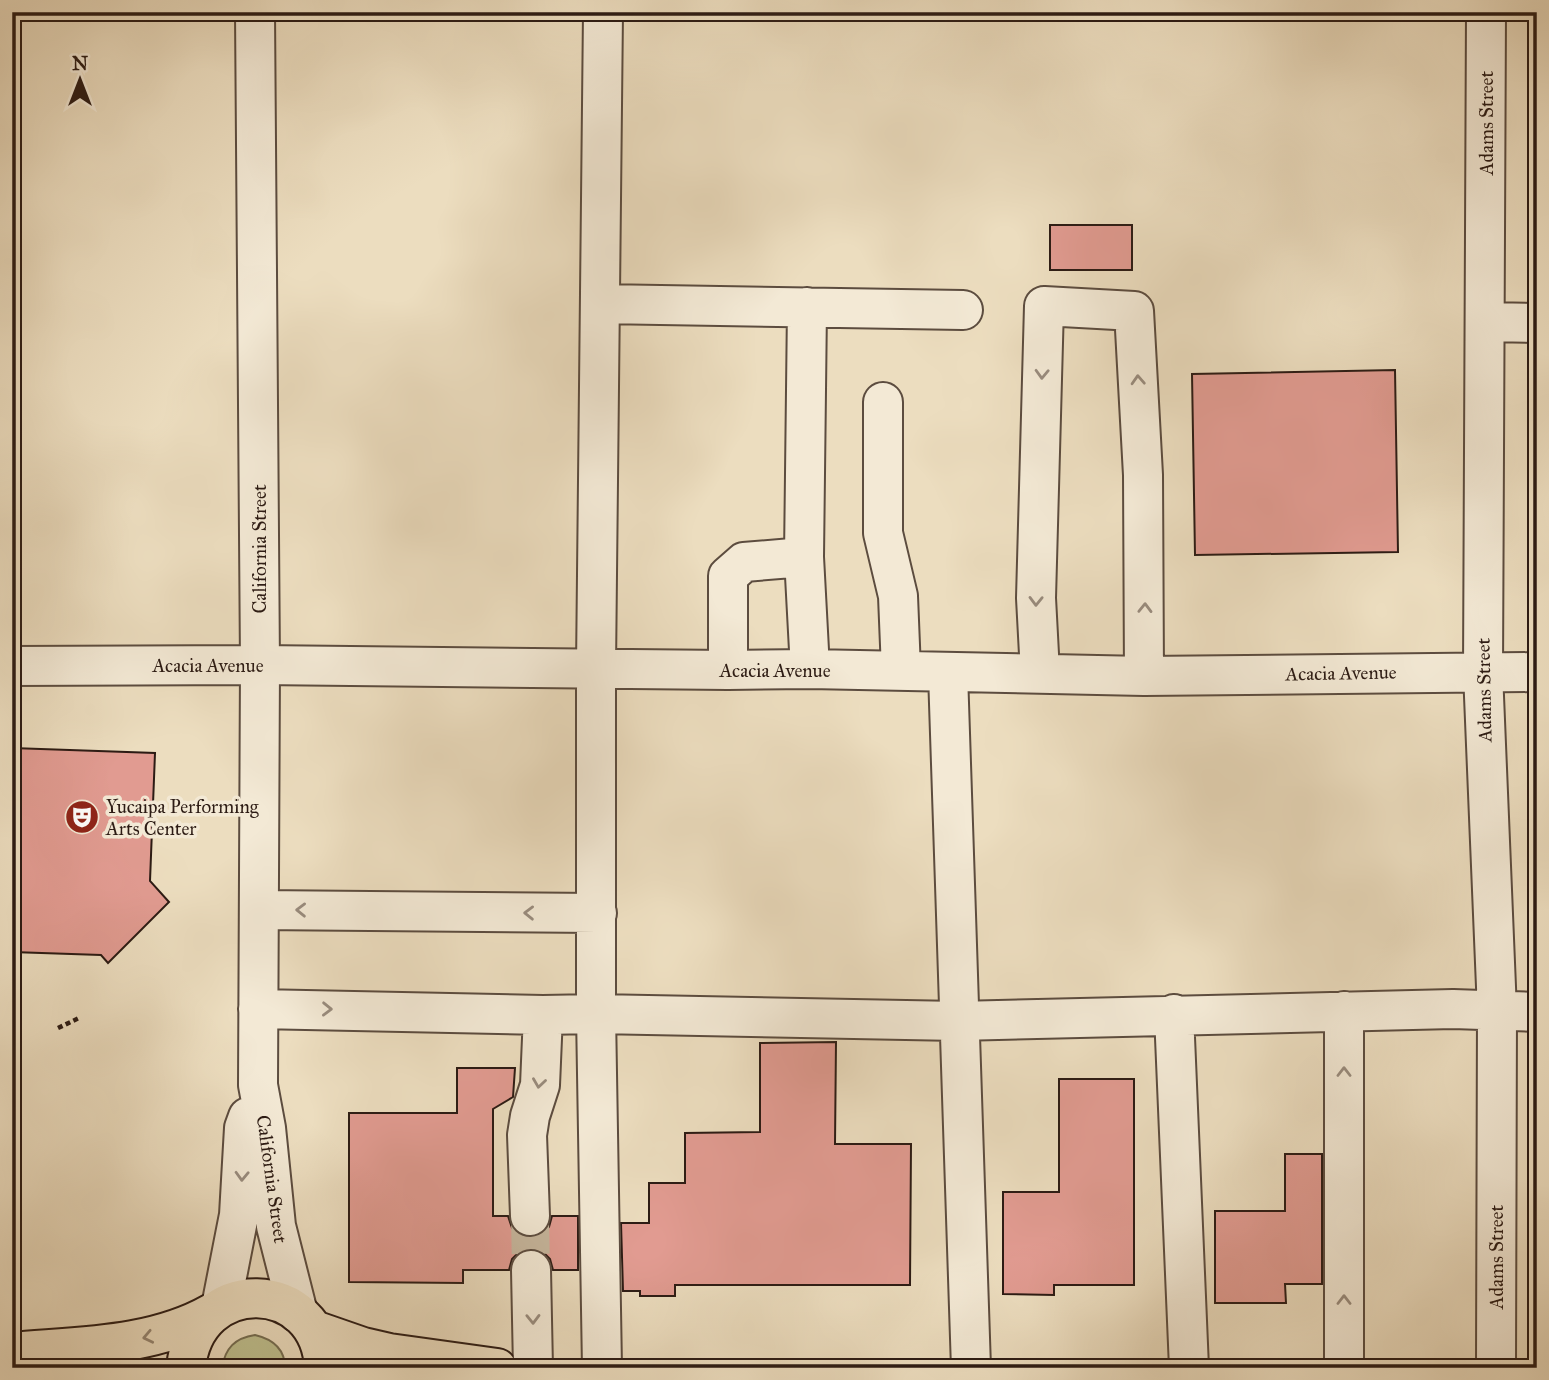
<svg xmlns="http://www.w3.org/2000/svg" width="1549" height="1380" viewBox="0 0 1549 1380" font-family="'IM FELL Great Primer',serif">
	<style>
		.green { fill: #bebf8e; stroke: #756d51; stroke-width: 2 }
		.building { fill: #e19b91; stroke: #2c1b14; stroke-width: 2 }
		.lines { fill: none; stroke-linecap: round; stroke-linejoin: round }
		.minor-tunnel { stroke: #c6b69d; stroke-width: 38; stroke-dasharray: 38 19; stroke-linecap: butt }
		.minor-casing { stroke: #5c4c3f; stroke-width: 42 }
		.major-casing { stroke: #2c1b14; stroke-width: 42 }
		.path { stroke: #2c1b14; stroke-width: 4.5; stroke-dasharray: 5 3.5; stroke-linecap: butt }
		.minor { stroke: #f3e9d5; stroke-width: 38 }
		.major { stroke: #ecddbf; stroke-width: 38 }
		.oneway { stroke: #998c7e }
		.oneway2 { stroke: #968672 }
		.labels { text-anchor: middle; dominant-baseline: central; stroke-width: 7; stroke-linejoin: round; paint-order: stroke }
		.street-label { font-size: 19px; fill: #2c1b14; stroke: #f3e9d5 }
		.poi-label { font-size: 19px; fill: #2c1b14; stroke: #f3e9d5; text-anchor: start }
	</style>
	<rect width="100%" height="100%" fill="#ecddbf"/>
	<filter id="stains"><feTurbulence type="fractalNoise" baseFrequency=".00286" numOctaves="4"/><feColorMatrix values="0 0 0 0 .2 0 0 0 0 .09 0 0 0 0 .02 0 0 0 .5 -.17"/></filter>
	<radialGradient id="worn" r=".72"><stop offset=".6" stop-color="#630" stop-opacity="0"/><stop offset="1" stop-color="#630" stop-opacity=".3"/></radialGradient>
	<!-- green -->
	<path class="green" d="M255,1335C272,1339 285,1349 285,1368H222C225,1348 235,1338 255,1335Z"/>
	<!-- building -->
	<path class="building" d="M1050,225H1132V270H1050Z
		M1395,370L1398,552L1195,555L1192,374Z
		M12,748L155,753L150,881L169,902L108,963L101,955L12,952Z
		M836,1042L835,1144H911L910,1285H675V1296H640V1291H623L621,1223H649V1183H685V1133L760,1132V1043Z
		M457,1068H515L513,1097L493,1109V1216H508L512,1228L519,1235L530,1238L542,1234L549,1227L552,1216H578V1270H553L550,1259L542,1251L530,1248L519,1252L512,1259L509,1270H463V1283L349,1282V1113H457Z
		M1059,1079H1134V1285H1054V1295L1003,1294V1192H1059Z
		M1285,1154H1322V1284H1285L1286,1303H1215V1211H1285Z"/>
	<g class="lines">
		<!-- minor-tunnel -->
		<path class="minor-tunnel" d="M530,1216L531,1270"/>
		<!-- minor casing -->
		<g class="minor-casing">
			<path id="minor" d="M255,12L260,665L258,1085L266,1128L276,1226L298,1313
				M1486,12L1483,672L1497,1011L1496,1368
				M601,304L963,310
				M807,307L804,557L810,669
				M1486,322L1537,323
				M883,402V533L898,596L901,670
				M12,666L260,665L728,670L810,669L1144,676L1537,672
				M728,670V576L744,562L804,557
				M948,673L971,1368
				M1040,673L1036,598L1044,306L1134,311L1143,475L1144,676
				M259,910L597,913
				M258,1009L543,1015L596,1014L958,1021L1453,1009L1537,1012
				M1344,1011V1368
				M1174,1014L1189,1368
				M530,1216L527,1135L530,1116L540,1085L543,1015
				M531,1270L533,1368
				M221,1307L239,1215L244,1128L248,1117
				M602,1368L596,1014V668L603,12"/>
		</g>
		<!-- major casing -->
		<g class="major-casing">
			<path id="major" d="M314,1330L363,1347L389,1353L497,1368
				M12,1352C79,1346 152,1347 212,1313
				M186,1368C195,1273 320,1277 324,1368"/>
		</g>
		<!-- path -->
		<path class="path" d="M58,1028L79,1018
			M12,1272L16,1285L20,1313"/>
		<!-- minor -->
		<use href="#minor" class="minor"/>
		<!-- major -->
		<use href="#major" class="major"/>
	</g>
	<!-- one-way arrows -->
	<defs><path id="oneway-chevron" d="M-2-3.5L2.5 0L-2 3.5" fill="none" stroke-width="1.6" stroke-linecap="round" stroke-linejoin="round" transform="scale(1.75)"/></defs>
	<g class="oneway">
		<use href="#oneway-chevron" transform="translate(1042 374) rotate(92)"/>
		<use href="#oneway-chevron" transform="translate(1138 380) rotate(-93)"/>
		<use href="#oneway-chevron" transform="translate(1036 601) rotate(91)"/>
		<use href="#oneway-chevron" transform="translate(1145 608) rotate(-89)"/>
		<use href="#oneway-chevron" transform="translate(301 910) rotate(-179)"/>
		<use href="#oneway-chevron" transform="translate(529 913) rotate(-179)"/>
		<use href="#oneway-chevron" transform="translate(327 1009) rotate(1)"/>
		<use href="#oneway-chevron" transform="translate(1344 1072) rotate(-90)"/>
		<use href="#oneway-chevron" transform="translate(539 1083) rotate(98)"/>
		<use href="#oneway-chevron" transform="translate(242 1176) rotate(92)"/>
		<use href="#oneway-chevron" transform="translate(1344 1300) rotate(-90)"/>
		<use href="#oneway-chevron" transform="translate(533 1319) rotate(89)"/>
	</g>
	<use class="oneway2" href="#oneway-chevron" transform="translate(148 1337) rotate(168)"/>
	<!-- icons -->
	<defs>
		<g id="theatre-disc" transform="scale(1.75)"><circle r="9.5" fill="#8f2418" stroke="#f3e9d5"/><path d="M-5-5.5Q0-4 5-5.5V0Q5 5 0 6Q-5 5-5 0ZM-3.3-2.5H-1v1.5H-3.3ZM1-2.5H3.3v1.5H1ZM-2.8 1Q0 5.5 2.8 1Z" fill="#fff"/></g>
	</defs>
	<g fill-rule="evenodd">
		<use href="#theatre-disc" x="82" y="817"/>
	</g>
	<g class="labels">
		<!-- street labels -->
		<g class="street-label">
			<text transform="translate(1486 123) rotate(-90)">Adams Street</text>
			<text transform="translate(259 549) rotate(-90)">California Street</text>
			<text x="208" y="665">Acacia Avenue</text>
			<text x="775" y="670">Acacia Avenue</text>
			<text transform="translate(1341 673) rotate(-1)">Acacia Avenue</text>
			<text transform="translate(1484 690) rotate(-91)">Adams Street</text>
			<text transform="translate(272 1179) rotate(82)">California Street</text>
			<text transform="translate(1496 1257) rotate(-90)">Adams Street</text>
		</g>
		<!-- poi labels -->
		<g class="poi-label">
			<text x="106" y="806">Yucaipa Performing<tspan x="106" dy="22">Arts Center</tspan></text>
		</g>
	</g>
	<!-- margin -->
	<rect width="1549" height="1380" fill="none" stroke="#ecddbf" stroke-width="42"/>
	<rect x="14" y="14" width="1521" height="1352" fill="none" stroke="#2c1b14" stroke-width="3.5"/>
	<rect x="21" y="21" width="1507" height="1338" fill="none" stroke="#2c1b14" stroke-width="2"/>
	<!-- north arrow -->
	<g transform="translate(80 80)" stroke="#f3e9d5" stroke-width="5" paint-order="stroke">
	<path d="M0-5L12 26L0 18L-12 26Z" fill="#2c1b14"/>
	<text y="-10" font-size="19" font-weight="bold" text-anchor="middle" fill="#2c1b14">N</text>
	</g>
	<rect width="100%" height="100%" filter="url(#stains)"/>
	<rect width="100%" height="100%" fill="url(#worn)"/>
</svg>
